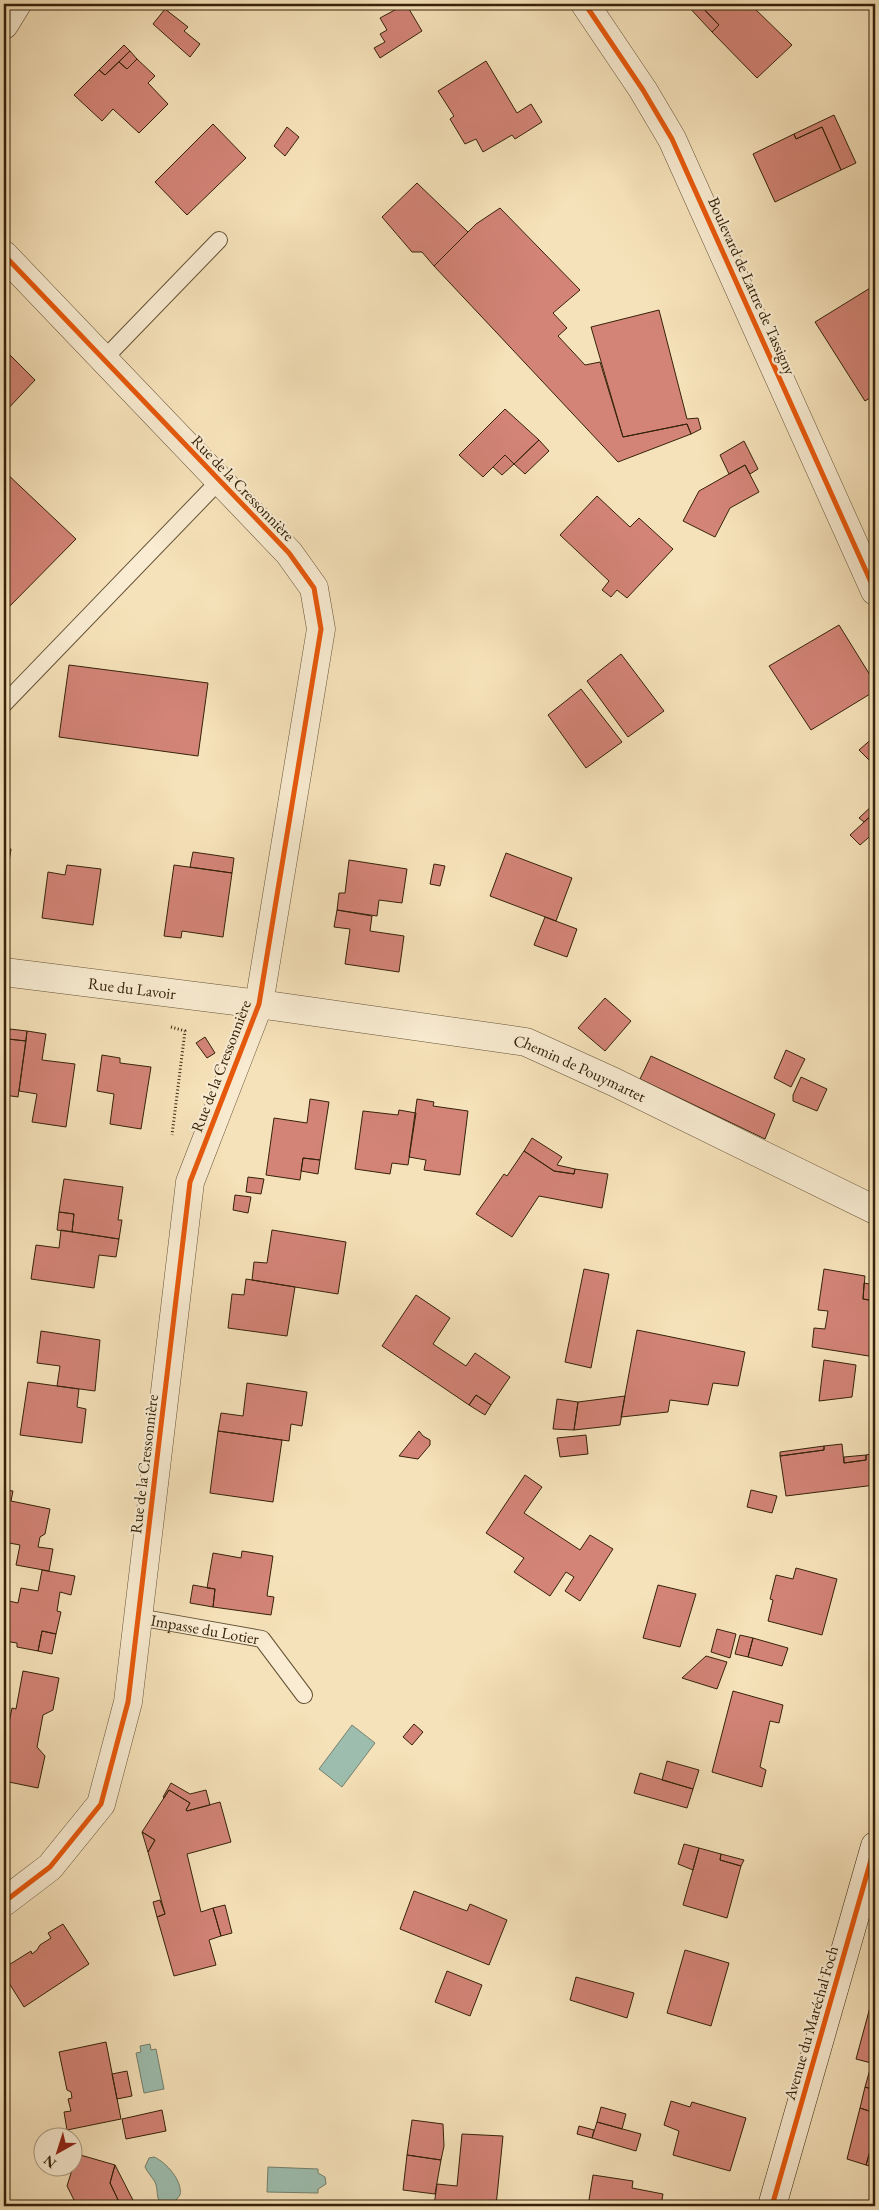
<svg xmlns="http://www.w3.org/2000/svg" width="879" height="2210" viewBox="0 0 879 2210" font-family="'EB Garamond',serif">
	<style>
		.water { fill: #9dbeaf; stroke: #73806d }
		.building { fill: #d38477; stroke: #352209 }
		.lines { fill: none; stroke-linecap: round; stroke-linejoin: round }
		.lane-casing { stroke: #655235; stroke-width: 18 }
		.street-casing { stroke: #655235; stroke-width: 29 }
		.secondary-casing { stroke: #352209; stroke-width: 29 }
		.path { stroke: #352209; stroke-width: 3; stroke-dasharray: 1 2.5; stroke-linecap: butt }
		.lane { stroke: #f9ecd2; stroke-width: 16 }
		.street { stroke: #f9ecd2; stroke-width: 28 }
		.secondary { stroke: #f9ecd2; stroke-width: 28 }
		.cycleway-casing { stroke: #f9ecd2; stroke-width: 8 }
		.cycleway { stroke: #e8590c; stroke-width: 5 }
		.labels { text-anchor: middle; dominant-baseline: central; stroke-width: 4.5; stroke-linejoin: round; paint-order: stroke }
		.street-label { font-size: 16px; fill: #352209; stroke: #f9ecd2 }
	</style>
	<rect width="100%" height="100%" fill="#f6e2ba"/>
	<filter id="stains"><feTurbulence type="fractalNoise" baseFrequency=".004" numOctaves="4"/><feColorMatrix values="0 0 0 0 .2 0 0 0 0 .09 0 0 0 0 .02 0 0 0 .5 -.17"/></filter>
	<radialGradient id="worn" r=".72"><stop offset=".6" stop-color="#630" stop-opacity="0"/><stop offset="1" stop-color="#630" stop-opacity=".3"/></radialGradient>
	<!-- water -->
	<path class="water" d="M352,1725L375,1743L342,1787L319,1769Z
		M150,2044L151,2050L156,2049L164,2089L144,2093L136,2053L141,2052L140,2046Z
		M154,2157C166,2162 183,2181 180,2195L173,2204C152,2206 160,2193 155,2182C152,2177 148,2173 145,2167L149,2158Z
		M268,2167L318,2169V2173L325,2177L326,2184L318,2189V2193L267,2192Z"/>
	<!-- building -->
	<path class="building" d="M406,4L422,31L380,58L374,48L385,42L380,34L387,30L380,18Z
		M686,4H699L719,25L712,32Z
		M699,4H750L792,45L757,78L712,32L719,25Z
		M165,9L188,27L184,31L200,44L190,57L153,24Z
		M124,45L130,51L105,75L99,70Z
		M130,51L137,59L127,69L119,62Z
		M137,59L155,76L148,83L168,104L139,133L113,109L102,121L74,95L99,70L105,75L119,62L127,69Z
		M486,61L517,113L531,104L542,122L515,139L512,135L483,152L476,139L465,144L450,119L454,116L438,91Z
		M834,115L856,163L841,170L822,127L796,139L794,134Z
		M213,124L246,158L187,215L155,182Z
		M287,127L299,137L285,156L274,146Z
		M822,127L841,170L775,202L753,154L794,134L796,139Z
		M417,183L468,232L434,266L422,252H412L382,217Z
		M500,208L580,290L553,313L567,328L558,336L585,365L600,362L623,437L687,424L691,434L618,462L434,266L476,224Z
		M875,285V395L865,401L815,322Z
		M659,310L687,419L698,418L701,429L691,434L687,424L623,437L591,327Z
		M4,349L35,380L4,413Z
		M505,409L539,440L514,464L505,455L483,477L459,455Z
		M539,440L549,451L525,474L514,464Z
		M744,441L758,469L750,474L745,465L729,474L720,455Z
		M505,455L514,464L502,475L493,467Z
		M745,465L759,492L730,508L715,537L683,521L699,491Z
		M4,471L76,539L4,612Z
		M597,496L630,527L639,518L673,549L627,598L617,590L611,597L602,590L609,581L560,535Z
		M839,625L875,683V691L811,730L769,666Z
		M621,654L664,711L628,737L587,681Z
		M69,665L208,683L198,756L59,737Z
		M581,689L622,742L586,768L548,715Z
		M875,736V763L873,764L859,750Z
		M875,803V812L864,822L859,818Z
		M875,812V832L860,845L850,835Z
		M4,848L11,849L4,895Z
		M193,852L234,858L232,873L190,867Z
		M506,853L572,878L556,921L490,896Z
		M349,860L407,869L402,903L379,900L377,916L337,910L339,893H345Z
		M434,864L445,866L440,886L430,884Z
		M67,865L101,869L93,925L42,918L48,872L65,875Z
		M174,865L232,873L223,937L182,931L181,938L164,936Z
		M337,910L372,916L370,931L404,936L399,972L345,964L350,929L334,927Z
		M545,917L577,929L567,957L534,945Z
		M605,998L631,1021L605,1051L578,1028Z
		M4,1028L10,1029L8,1039L26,1041L18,1097L4,1095Z
		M10,1029L27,1031L26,1041L8,1039Z
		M27,1031L46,1034L42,1060L75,1064L66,1127L32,1122L37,1094L19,1091Z
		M205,1037L215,1053L207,1058L196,1043Z
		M786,1050L805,1059L791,1087L774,1078Z
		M102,1055L120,1058V1063L151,1067L141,1129L110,1124L114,1094L97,1091Z
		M651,1056L775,1114L765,1139L640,1079Z
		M801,1077L827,1089L817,1111L793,1101V1095Z
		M310,1099L329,1102L320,1160L303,1158L300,1180L266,1175L274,1118L307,1123Z
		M417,1099L434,1102L433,1106L468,1111L460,1175L424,1170L426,1160L409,1157Z
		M399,1110L416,1113L408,1165L392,1163L390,1174L355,1169L363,1111L398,1115Z
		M532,1138L562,1157L557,1165L575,1169L574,1174L554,1171L524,1151Z
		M524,1151L554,1171L574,1174L575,1169L608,1174L602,1208L539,1196L512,1237L476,1214L504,1174L507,1176Z
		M303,1158L320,1160L318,1174L301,1171Z
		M248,1177L264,1179L261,1194L246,1192Z
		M64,1179L123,1187L118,1220H122L119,1239L72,1232L74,1214L59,1212Z
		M235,1195L251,1197L248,1213L233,1210Z
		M59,1212L74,1214L72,1232L57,1230Z
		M61,1230L119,1239L116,1257L99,1255L94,1288L31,1279L36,1245L59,1248Z
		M272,1230L346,1242L338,1294L252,1280L254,1262L267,1263Z
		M584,1269L609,1274L591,1368L565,1362Z
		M824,1269L865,1276L863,1299L875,1301V1357L812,1347L814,1328L825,1329L828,1311L818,1310Z
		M246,1279L295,1287L287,1336L228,1328L232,1294L244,1295Z
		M864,1283L875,1285V1301L863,1299Z
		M416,1295L450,1318L433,1344L466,1366L475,1353L510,1377L491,1405L476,1395L469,1405L382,1346Z
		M637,1330L745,1352L738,1386L713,1383L708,1405L670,1400L668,1412L621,1417Z
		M41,1331L100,1340L95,1391L57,1386L60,1366L37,1363Z
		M824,1360L856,1365L852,1397L819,1401Z
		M28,1382L79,1389L77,1407L86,1409L82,1443L20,1435Z
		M247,1383L307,1392L302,1426L291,1424L289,1441L218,1431L221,1413L243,1416Z
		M476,1395L491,1405L485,1415L469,1405Z
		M625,1396L620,1425L574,1430L578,1402Z
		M557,1399L578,1402L574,1430L553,1429Z
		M218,1431L282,1440L273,1502L210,1493Z
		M419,1431L423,1436L430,1440V1445L418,1459L399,1456Z
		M586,1435L588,1454L560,1457L557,1438Z
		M842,1444L844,1463L866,1460V1455L875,1453V1485L786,1496L780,1456L824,1450V1446Z
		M824,1446V1450L780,1456V1452Z
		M866,1455V1460L844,1463V1457Z
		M525,1475L542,1487L524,1513L580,1550L590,1535L613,1549L580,1601L565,1591L574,1577L566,1572L550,1596L514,1572L524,1558L486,1533Z
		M4,1490L13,1491L11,1501L50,1509L45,1534L40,1537L38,1547L53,1549L49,1571L16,1565L20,1545L4,1542Z
		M751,1490L777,1496L772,1513L747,1507Z
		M242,1551L273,1556L267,1596L274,1597L271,1615L213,1607L215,1589L207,1588L213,1553L241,1558Z
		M796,1568L837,1579L822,1635L768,1621L773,1600L770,1599L776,1575L793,1579Z
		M42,1570L75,1576L71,1595L60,1592L57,1611L61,1612L56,1634L42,1631L38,1651L17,1647V1643L4,1641V1600L18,1603L21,1588L38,1591Z
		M193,1585L215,1589L213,1607L190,1603Z
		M658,1585L696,1594L680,1647L643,1638Z
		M717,1629L736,1634L730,1658L711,1652Z
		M42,1631L56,1634L52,1654L38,1651Z
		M740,1635L753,1638L748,1657L735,1654Z
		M753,1638L788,1648L782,1666L748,1657Z
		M706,1656L727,1662L717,1689L682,1678Z
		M23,1671L59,1678L53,1710L43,1715L37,1747L45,1756L38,1788L4,1781L9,1743L5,1742L12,1708L16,1709Z
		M733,1691L783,1705L779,1723L770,1721L760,1767L766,1770L762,1787L712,1772Z
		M414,1724L423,1732L412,1745L403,1737Z
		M667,1761L699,1770L693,1789L662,1780Z
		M640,1773L693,1789L687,1808L634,1793Z
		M171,1783L190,1794L206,1790L210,1805L187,1811L186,1810L190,1803L169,1790L164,1798L163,1797Z
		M169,1790L190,1803L186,1810L187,1811L220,1802L231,1842L187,1854L201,1912L213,1908L221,1936L209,1940L216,1965L174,1976L157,1917L165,1914L148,1852L155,1840L142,1832Z
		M142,1832L155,1840L148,1852Z
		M684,1844L699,1848L693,1870L678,1864Z
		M699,1848L721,1854L720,1860L741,1866L727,1918L683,1905Z
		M721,1854L744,1860L741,1866L720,1860Z
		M414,1891L467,1911L470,1904L507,1920L489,1965L400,1929Z
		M160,1900L165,1914L157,1917L153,1902Z
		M225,1905L232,1933L221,1936L213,1908Z
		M63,1924L89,1964L24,2007L4,1975V1968L31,1951L32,1954L37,1950L40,1945L51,1938L48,1933Z
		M685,1950L729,1963L711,2026L667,2013Z
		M447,1971L482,1985L470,2016L435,2002Z
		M576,1977L634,1993L627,2018L570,2000Z
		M875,1989V2064L856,2059Z
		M106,2042L121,2119L67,2130L64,2112L71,2111L68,2099L72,2098L71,2092L67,2090L59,2052Z
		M871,2066L875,2067V2090L865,2087Z
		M127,2071L132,2096L117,2099L112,2074Z
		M865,2087L875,2090V2113L860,2108Z
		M671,2101L690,2107L692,2102L746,2118L730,2171L673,2155L679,2131L664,2125Z
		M601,2107L626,2114L622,2129L597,2122Z
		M860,2108L875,2113V2134L866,2165L847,2159Z
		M162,2110L166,2131L126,2139L122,2119Z
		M412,2120L443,2124L444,2146L441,2160L407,2155Z
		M597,2122L641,2134L636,2151L592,2138Z
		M579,2126L594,2130L592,2138L577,2134Z
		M462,2134L503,2136L496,2206H434L437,2184L457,2186Z
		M875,2134V2168L866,2165Z
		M77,2154L115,2165L110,2183L121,2206H77L67,2186Z
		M407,2155L441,2160L435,2194L403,2190Z
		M115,2165L136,2206H121L110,2183Z
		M593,2175L633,2181L632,2188L663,2194L661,2206H588Z"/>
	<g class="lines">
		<!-- lane casing -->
		<g class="lane-casing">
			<g id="lane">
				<path d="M103,360L219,240"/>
				<path d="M4,704L219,481"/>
				<path id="s1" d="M138,1617L262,1639L304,1695"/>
			</g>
		</g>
		<!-- street casing -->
		<g class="street-casing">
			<g id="street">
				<path d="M585,4L643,90L672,139L875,591"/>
				<path d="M4,25L17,4"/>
				<path d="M4,255L289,553L314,588L321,629L259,1004L190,1182L128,1702L101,1804L50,1867L4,1902"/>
				<path id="s2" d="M4,972L259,1004L526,1042L614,1082L875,1210"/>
			</g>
		</g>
		<!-- secondary casing -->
		<g class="secondary-casing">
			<path id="secondary" d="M772,2206L875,1846"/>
		</g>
		<!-- path -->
		<path class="path" d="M171,1027L185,1031L172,1135"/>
		<!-- lane -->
		<use href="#lane" class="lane"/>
		<!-- street -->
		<use href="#street" class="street"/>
		<!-- secondary -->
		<use href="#secondary" class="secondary"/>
		<!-- cycleway casing -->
		<g class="cycleway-casing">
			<path id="cycleway" d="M585,4L643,90L672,139L875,591
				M4,255L289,553L314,588L321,629L259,1004L190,1182L128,1702L101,1804L50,1867L4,1902
				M772,2206L875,1846"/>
		</g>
		<!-- cycleway -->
		<use href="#cycleway" class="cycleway"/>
	</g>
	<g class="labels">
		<!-- street labels -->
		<g class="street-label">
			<text transform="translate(752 286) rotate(66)">Boulevard de Lattre de Tassigny</text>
			<text transform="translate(243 488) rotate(46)">Rue de la Cressonnière</text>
			<text stroke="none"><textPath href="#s2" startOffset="129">Rue du Lavoir</textPath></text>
			<text transform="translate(221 1066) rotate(-69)">Rue de la Cressonnière</text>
			<text stroke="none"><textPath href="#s2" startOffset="586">Chemin de Pouymartet</textPath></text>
			<text transform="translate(144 1464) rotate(-83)">Rue de la Cressonnière</text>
			<text stroke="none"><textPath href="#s1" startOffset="68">Impasse du Lotier</textPath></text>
			<text transform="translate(811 2023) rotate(-74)">Avenue du Maréchal Foch</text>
		</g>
	</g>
	<!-- margin -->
	<rect width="879" height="2210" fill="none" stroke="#f6e2ba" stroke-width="20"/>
	<rect x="5" y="5" width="869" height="2200" fill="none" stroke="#352209" stroke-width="2.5"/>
	<rect x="10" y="10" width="859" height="2190" fill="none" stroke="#352209"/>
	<!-- north arrow -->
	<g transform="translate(58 2152) rotate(219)"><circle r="24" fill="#f9ecd2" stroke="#ab9b82"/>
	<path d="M0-4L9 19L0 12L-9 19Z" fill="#8f2418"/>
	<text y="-8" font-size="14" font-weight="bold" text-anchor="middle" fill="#352209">N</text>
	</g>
	<rect width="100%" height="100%" filter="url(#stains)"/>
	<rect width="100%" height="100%" fill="url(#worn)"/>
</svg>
